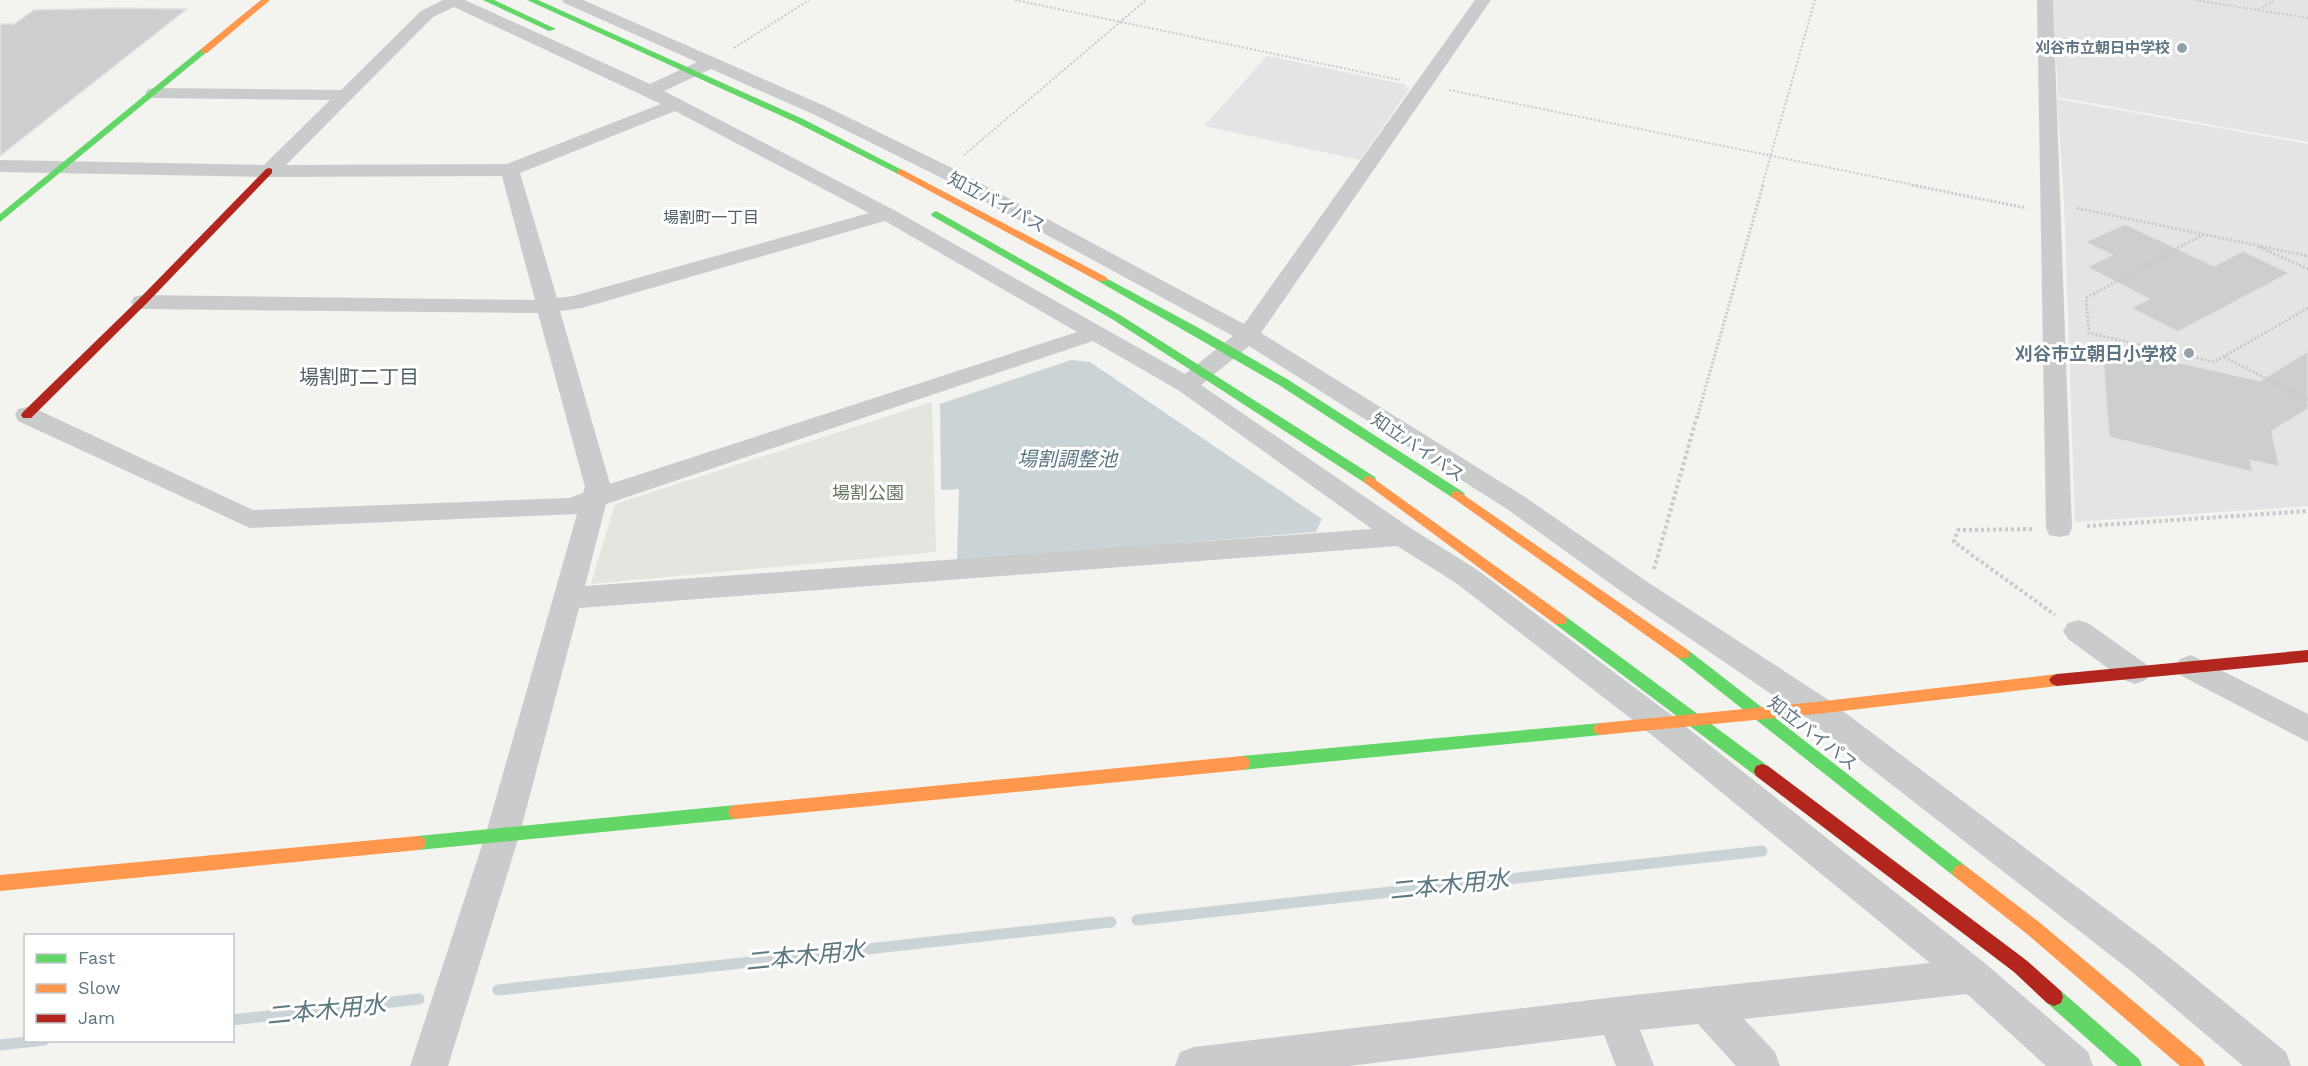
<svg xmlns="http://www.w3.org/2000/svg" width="2308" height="1066" viewBox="0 0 2308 1066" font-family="'Work Sans','Noto Sans JP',sans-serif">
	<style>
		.built { fill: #e3e4e3 }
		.green { fill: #e2e6de }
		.water { fill: #cad4d6 }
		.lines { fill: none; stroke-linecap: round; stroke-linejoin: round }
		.stream { stroke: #cad4d6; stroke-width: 11 }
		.building { fill: #cdcfce; stroke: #e2e2e0; stroke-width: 1.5 }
		.path-far2 { stroke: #c8c9ca; stroke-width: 2; stroke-dasharray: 2 2; stroke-linecap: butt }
		.path-far1 { stroke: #c8c9ca; stroke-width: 3; stroke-dasharray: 2 2; stroke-linecap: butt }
		.path { stroke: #c8c9ca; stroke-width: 4; stroke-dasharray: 3 3; stroke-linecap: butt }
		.street { fill: #cacbcb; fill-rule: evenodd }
		.fast { fill: #63d668; fill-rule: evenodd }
		.slow { fill: #ff974d; fill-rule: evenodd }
		.jam { fill: #b3261e; fill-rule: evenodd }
		.poi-dot { fill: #93a1a9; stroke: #fff; stroke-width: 2 }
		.labels { text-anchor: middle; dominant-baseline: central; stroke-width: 6; stroke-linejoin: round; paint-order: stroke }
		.far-poi-label { font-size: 15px; font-weight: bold; fill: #607583; stroke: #fff; text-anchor: end }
		.far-neighbourhood-label { font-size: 16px; fill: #4f5e67; stroke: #fff }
		.street-label { font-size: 18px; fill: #607583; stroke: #fff }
		.poi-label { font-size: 18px; font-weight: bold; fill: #607583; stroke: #fff; text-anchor: end }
		.park-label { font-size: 18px; fill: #667960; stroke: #fff }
		.neighbourhood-label { font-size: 20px; fill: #4f5e67; stroke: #fff }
		.water-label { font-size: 20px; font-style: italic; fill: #5b7881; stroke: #fff }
		.near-water-label { font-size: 24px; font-style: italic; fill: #5b7881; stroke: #fff }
	</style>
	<rect width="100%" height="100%" fill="#f3f3f0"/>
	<!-- built -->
	<path class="built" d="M2053,0H2308V142L2058,97Z
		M1267,56L1403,84L1409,89L1360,160L1204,126Z
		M2057,99L2308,144V506L2075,522L2064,201Z"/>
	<!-- green -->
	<path class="green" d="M932,402L936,552L591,584L615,504Z"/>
	<!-- water -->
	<path class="water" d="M1071,360L1090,362L1322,519L1316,532L957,561L959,489L941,490L940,404Z"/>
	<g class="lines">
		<!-- stream -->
		<path class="stream" d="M1137,920L1762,851
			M498,990L1111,922
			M232,1020L419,999
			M0,1045L44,1040"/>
	</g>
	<!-- building -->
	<path class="building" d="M116,8L187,9L0,156V24H14L34,10Z
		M2125,224L2214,266L2243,251L2289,273L2178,332L2131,308L2149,299L2087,267L2112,255L2085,242Z
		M2102,345L2260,381L2308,351V409L2272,431L2279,467L2250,460L2253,472L2109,437Z"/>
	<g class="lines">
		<!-- path-far2 -->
		<path class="path-far2" d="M1015,0L1400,80
			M2195,0L2308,18
			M2258,10L2275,0
			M734,48L809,0
			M1449,90L1919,186
			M964,155L1146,0
			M1762,186L1815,0"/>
		<!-- path-far1 -->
		<path class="path-far1" d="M1912,185L2026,208
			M2077,208L2308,256
			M2204,234L2086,298L2089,333L2214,362L2308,308
			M2259,247L2308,269
			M2224,357L2308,400
			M1697,418L1763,185"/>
		<!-- path -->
		<path class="path" d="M2087,526L2308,511
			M2032,529L1958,530L1954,542L2055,615
			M1654,569L1697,416"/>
		<!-- street -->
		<path class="street" d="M443,0H465L650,84L697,62L564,3L562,0H583L825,106L952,168L1244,324L1475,0H1491L1261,333L1525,497L1649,583L1827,699L2158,948L2286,1052L2291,1066H2243L2132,972L1805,717L1629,597L1507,509L1249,346L1201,385L1412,529L1476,569L1670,714L1986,964L2088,1052L2093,1066H2046L1967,994L1744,1019L1775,1052L1780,1066H1736L1698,1024L1640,1030L1654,1066H1616L1604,1035L1349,1066H1175L1180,1052L1194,1047L1616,997L1930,963L1648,732L1456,583L1397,546L579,608L520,833L448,1066H410L486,833L577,514L250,528L18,421L15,415L18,409L27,407L36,409L253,510L569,498L583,493L585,487L538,313L142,309L134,307L131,302L134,297L142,295L535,300L502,176L269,177L0,172V160L264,165L330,100L154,98L148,97L145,93L148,89L154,88L341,90L421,11ZM454,7L661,104L507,164L286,165L433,17ZM711,69L813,114L938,176L1233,336L1185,374L894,210L664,91ZM675,111L869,213L573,296L557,298L520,173ZM885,221L1077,332L610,484L560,311L582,308ZM1093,341L1178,390L1372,529L585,586L606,504Z
			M2037,0H2053L2072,528L2069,535L2059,537L2049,535L2046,528Z
			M2078,620L2088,623L2146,664L2150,672L2146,680L2135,684L2124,680L2068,639L2063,631L2068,623Z
			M2191,655L2308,714V742L2180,675L2176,667L2180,659Z"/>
		<!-- fast -->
		<path class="fast" d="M483,0H494L556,29L549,31Z
			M527,0H538L803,119L906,172L898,174L797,123Z
			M201,49L208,51L0,222V214Z
			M936,211L1120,315L1375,477L1376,480L1375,483H1365L1112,319L932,216L931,214Z
			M1102,276L1197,327L1287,379L1463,492L1465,495L1463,498H1453L1279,385L1098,281L1097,279Z
			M1560,615L1565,616L1768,766L1770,771L1768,776L1762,778L1756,776L1555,624L1553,620L1555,616Z
			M1683,648L1688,650L1967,867L1970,872L1967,877L1961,880L1955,877L1678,658L1676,654L1678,650Z
			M1601,723L1607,725L1609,729L1607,733L1601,735L1242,770L1236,768L1234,763L1236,758L1242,756Z
			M736,805L742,807L744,812L742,817L736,819L418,850L412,848L410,843L412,838L418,836Z
			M2054,988L2061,991L2139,1059L2142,1066H2118L2047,1003L2045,997L2047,991Z"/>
		<!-- slow -->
		<path class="slow" d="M261,0H270L207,53H201V49Z
			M901,169L1106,277L1107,279L1106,281H1098L898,174V170Z
			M1370,476L1565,616L1567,620L1565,624H1555L1365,483L1364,480L1365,477Z
			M1458,491L1688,650L1690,654L1688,658H1678L1453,498L1451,495L1453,492Z
			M2057,674L2062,676L2065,680L2062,684L2057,686L1816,714L1601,735L1595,733L1593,729L1595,725L1601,723L1816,702Z
			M1242,756L1248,758L1250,763L1248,768L1242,770L736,819L730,817L728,812L730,807L736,805Z
			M418,836L424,838L426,843L424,848L418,850L0,891V875Z
			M1961,864L1967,867L2039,922L2202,1059L2205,1066H2180L2027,934L1955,877L1952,872L1955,867Z"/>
		<!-- jam -->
		<path class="jam" d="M269,168L272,169V173L146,304L31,418H23L21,415L23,412L138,300L266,169Z
			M2308,650V662L2057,686L2052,684L2049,680L2052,676L2057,674Z
			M1762,764L1768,766L2026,960L2061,991L2063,997L2061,1003L2054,1006L2047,1003L2014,972L1756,776L1754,771L1756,766Z"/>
	</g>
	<!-- markers -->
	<g class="poi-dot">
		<circle cx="2182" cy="48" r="6"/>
		<circle cx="2189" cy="353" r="6"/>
	</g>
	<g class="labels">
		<!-- far-poi labels -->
		<g class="far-poi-label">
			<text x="2170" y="48">刈谷市立朝日中学校</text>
		</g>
		<!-- far-neighbourhood labels -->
		<g class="far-neighbourhood-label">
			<text x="711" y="217">場割町一丁目</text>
		</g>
		<!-- street labels -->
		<g class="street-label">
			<text transform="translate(997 202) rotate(28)">知立バイパス</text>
			<text transform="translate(1418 447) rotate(34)">知立バイパス</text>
			<text transform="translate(1813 733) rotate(38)">知立バイパス</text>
		</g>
		<!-- poi labels -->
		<g class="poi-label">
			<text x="2177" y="353">刈谷市立朝日小学校</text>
		</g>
		<!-- park labels -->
		<g class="park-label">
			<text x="868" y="492">場割公園</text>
		</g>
		<!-- neighbourhood labels -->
		<g class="neighbourhood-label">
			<text x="359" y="377">場割町二丁目</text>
		</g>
		<!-- water labels -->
		<g class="water-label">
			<text x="1067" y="459">場割調整池</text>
		</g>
		<!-- near-water labels -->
		<g class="near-water-label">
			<text transform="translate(1449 885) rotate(-6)">二本木用水</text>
			<text transform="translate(805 956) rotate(-6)">二本木用水</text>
			<text transform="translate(326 1010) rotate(-6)">二本木用水</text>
		</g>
	</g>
	<!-- legend -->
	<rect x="24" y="934" width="210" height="108" fill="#ffffff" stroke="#bfc8cd" stroke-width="1.5"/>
	<rect x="36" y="954" width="30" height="9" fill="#63d668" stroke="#bfc8cd" stroke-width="1.5"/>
	<text x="78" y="964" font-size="18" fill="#607583">Fast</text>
	<rect x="36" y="984" width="30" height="9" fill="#ff974d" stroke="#bfc8cd" stroke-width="1.5"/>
	<text x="78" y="994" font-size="18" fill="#607583">Slow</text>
	<rect x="36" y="1014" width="30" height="9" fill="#b3261e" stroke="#bfc8cd" stroke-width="1.5"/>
	<text x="78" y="1024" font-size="18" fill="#607583">Jam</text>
</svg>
